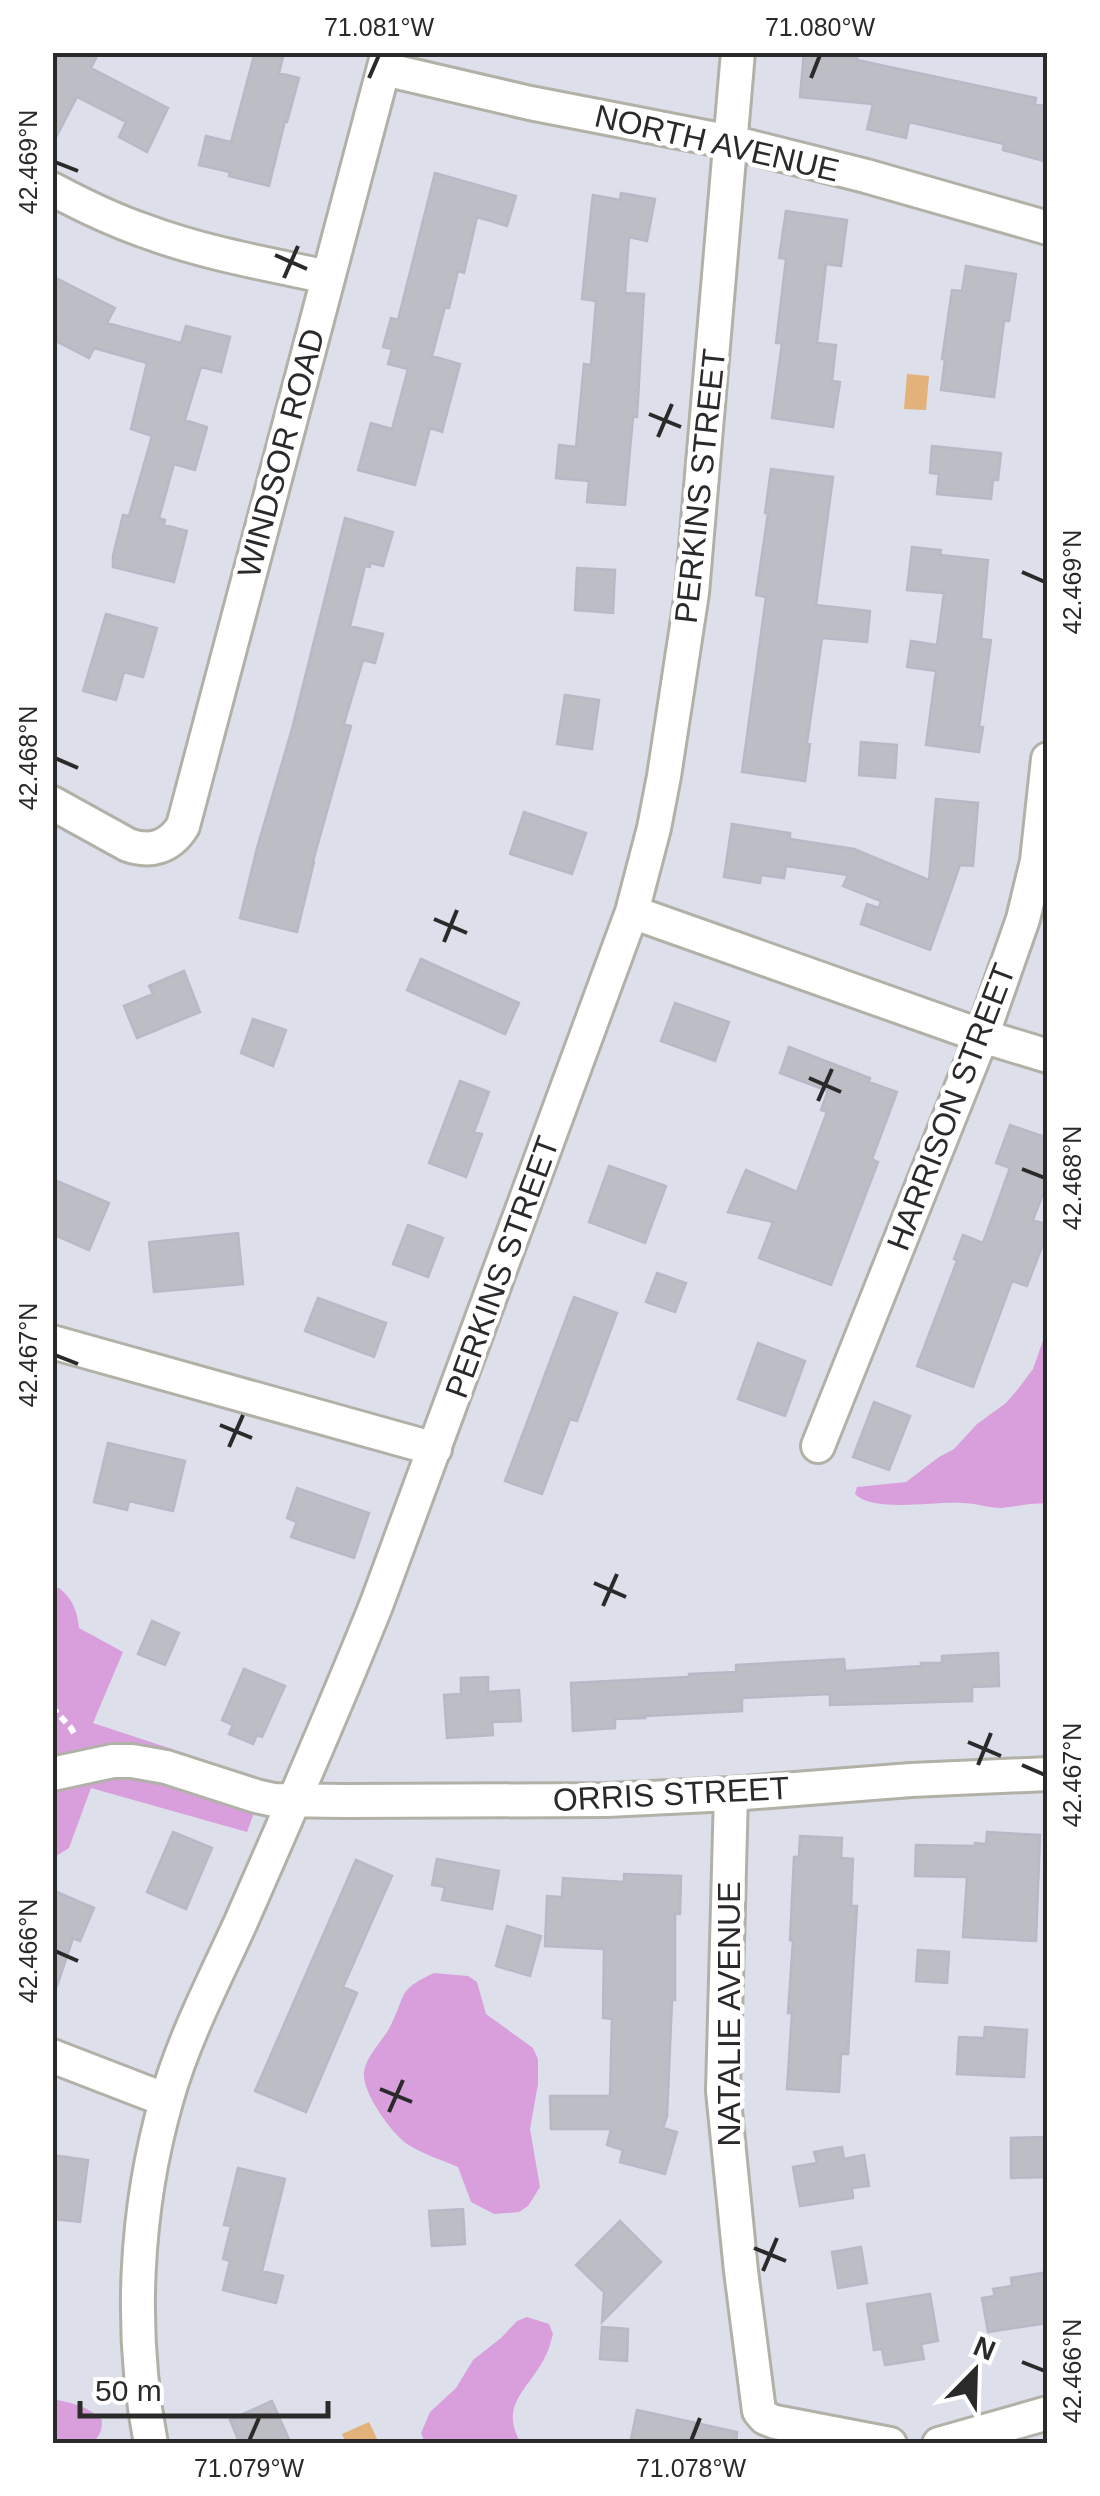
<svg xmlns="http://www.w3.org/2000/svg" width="1100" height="2496" viewBox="0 0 1100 2496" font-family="Helvetica,sans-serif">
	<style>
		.green { fill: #d89fdc }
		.water { fill: #e3b27a }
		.building { fill: #bdbdc6; stroke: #b7b9c6; stroke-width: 2.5 }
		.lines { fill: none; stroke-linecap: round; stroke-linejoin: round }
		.minor-casing { stroke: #b1b1a7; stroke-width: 38 }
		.path { stroke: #fff; stroke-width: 6; stroke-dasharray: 8 5; stroke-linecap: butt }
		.minor { stroke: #fff; stroke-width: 32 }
		.ticks { fill: none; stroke: #2a2a2a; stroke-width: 4 }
		.labels { text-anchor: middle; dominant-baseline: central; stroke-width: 9; stroke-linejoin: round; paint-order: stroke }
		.street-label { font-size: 32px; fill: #2a2a2a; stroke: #fff }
		.neatline { fill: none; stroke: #2a2a2a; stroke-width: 4 }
		.ticks-label { font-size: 25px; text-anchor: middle; fill: #2a2a2a }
	</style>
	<rect width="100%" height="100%" fill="#dde0eb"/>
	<!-- green -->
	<path class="green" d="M1047,1329V1504C1032,1502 1016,1507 1001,1508C988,1508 975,1503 962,1503C936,1501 873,1513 855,1494L857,1487L906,1482L939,1457L954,1449L977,1424L1006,1403L1018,1389L1033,1369Z
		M59,1588C73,1599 77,1611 79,1628L123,1652L93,1723L266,1780L247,1832L91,1788L69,1848L53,1858L52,1589Z
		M434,1973L468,1976L477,1982L486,2014L533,2048L538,2059V2084L530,2129L540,2187L528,2206L519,2212L494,2214L471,2202L458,2167C442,2160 422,2154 407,2144C392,2134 361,2091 364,2072C366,2055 384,2040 391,2025C407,1992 398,1990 434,1973Z
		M527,2317L549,2324L553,2334C551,2341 549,2350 545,2357C529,2390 498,2404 521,2443H425L421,2433L430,2412L456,2388L473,2360L501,2338L517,2321Z
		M53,2399C72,2403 88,2406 102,2420C102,2452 76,2444 53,2443Z"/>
	<!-- water -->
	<path class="water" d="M907,374L929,376L926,410L904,409Z
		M369,2422L379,2443H346L342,2434Z"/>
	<!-- building -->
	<path class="building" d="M52,52H99L91,68L168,108L147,152L119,137L126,122L77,97L52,145Z
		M255,52H267L283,57L279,73L299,78L287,122L285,121L269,186L229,176L230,172L199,165L206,136L231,142Z
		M804,52H858L857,60L1036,98L1035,104L1048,107V162L1003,150L1004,144L909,122L906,138L867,129L873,104L800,97Z
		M435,173L516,196L507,226L477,217L464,273L458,271L449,308L445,307L432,356L460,364L442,432L430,428L415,485L358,470L371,423L392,429L408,369L388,364L392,349L383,347L391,318L398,320Z
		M621,193L655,199L647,241L629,237L625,293L644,294L637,417H633L625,505L587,502L589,481L556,478L559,445L576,447L584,364L591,365L596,301L582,299L592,202L593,195L620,200Z
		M786,211L847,220L841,266L826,264L817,343L836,345L832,381L840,382L833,427L772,418L782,343H776L786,259L779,258Z
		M966,266L1016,274L1009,321H1004L994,397L941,390L945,360L942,359L952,290L962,291Z
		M52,276L115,308L107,323L181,343L186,326L230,337L221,372L201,367L185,420L207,427L195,470L174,464L159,518L165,520L164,525L187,531L174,582L113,567V556L123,515L129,516L152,436L131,429L147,363L94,348L89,358L52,339Z
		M932,446L1001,453L998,480H993L991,499L937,494L939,474L930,473Z
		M771,469L833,477L816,605L870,611L867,642L822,638L807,743L810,744L805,781L742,772L766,597L756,595L768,513H765Z
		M345,518L393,532L383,566L370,563V567L365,566L350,626L383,634L375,663L363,660L344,724L351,726L313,861L314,862L297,932L240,918L257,848L292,729Z
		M912,547L941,550L940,555L988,560L981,639L991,640L979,727H983L979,752L926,745L936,671L907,667L911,641L937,645L944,593L907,590Z
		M577,568L615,570L613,613L575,610Z
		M106,614L157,628L143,677L124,672L116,700L83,691Z
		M565,695L599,700L592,749L557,744Z
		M861,742L897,745L895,778L859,775Z
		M936,799L978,803L973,866L960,865L930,950L861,924L867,904L879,908L881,901L843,886L848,875L786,866L784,878L761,875L760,883L724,877L732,824L790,833V839L854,849L929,880Z
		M524,812L586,833L572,874L510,854Z
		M421,959L519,1003L505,1034L407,990Z
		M184,971L200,1012L137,1038L124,1006L153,994L149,986Z
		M675,1003L729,1022L715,1061L661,1041Z
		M253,1019L286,1030L273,1066L241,1053Z
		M789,1047L870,1078L869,1082L897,1092L872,1159L878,1162L831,1285L759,1258L773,1222L728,1212L746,1170L797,1192L827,1112L821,1110L828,1091L780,1073Z
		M460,1081L489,1092L474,1132L482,1134L466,1177L429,1163Z
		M1010,1125L1048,1138V1181L1033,1220L1048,1225V1231L1027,1286L1012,1281L973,1387L917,1366L957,1261L954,1259L963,1235L983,1243L1010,1168L996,1163Z
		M609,1166L666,1186L645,1243L589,1222Z
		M52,1179L109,1203L89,1250L52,1234Z
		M408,1225L443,1238L428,1277L393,1264Z
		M238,1233L243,1284L154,1292L149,1242Z
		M657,1273L686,1283L675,1312L646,1302Z
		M574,1297L617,1313L577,1421L570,1419L542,1494L505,1481Z
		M318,1298L386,1323L374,1357L305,1331Z
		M758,1343L805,1361L785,1416L738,1399Z
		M874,1402L910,1416L889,1470L853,1457Z
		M108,1443L185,1461L173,1511L129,1501L127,1510L94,1502Z
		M297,1488L369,1513L354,1558L291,1537L297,1522L287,1518Z
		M152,1621L179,1633L165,1665L138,1654Z
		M998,1653L999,1686L972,1687V1701L830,1705V1694L742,1698V1711L645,1716V1718L615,1719V1728L573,1731L571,1683L689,1677V1674L736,1672V1665L844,1659L845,1671L922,1666L921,1663H942V1656Z
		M244,1669L285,1686L262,1737L257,1735L253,1744L229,1734L233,1725L222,1720Z
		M488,1677V1692L519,1690L521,1721L492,1722L493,1735L447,1738L444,1695L461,1694V1678Z
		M173,1832L212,1848L186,1909L147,1892Z
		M987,1832L1040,1835L1036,1941L963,1937L967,1877L915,1876L916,1845L975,1846V1843L986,1844Z
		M800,1836L842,1838L841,1858L853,1859L851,1906H857L848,2054H841L839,2092L787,2089L792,2013H788L793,1941L790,1940L794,1857H799Z
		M437,1859L499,1871L492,1909L442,1900L445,1887L432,1885Z
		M356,1860L392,1876L343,1987L357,1993L306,2112L255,2091Z
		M624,1874L681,1876L680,1914H675V2000H672L667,2116L663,2128L677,2132L665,2174L620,2162L623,2150L607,2145L611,2129H551L550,2096H610L612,2019L603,2018L604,1949L545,1946L547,1896L562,1897L563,1878L624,1882Z
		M52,1890L94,1908L80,1941L73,1938L57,1986L52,1985Z
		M507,1926L541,1936L530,1976L496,1966Z
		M918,1950L949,1952L947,1983L916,1981Z
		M985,2027L1027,2030L1024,2077L957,2074L959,2037L984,2038Z
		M1048,2137V2177L1011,2178V2138Z
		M842,2147L844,2159L864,2155L869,2186L852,2188L853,2198L800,2206L793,2167L817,2163L814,2152Z
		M52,2155L88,2160L80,2222L52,2219Z
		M238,2168L285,2179L262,2271L283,2276L276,2303L223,2290L230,2261L223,2259L231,2226L224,2225Z
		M463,2209L465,2244L432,2246L429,2211Z
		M620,2221L661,2262L602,2322L604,2292L576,2265Z
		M861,2247L867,2283L838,2288L832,2252Z
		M1048,2272V2323L988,2332L982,2298L995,2296L993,2289L1012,2286L1011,2278Z
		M930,2294L938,2341L921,2344L924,2359L885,2365L882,2349L874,2350L867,2304Z
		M602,2327L628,2329L627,2361L600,2359Z
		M272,2401L291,2444H240L230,2420Z
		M637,2410L737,2432L736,2444H630Z"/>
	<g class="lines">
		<!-- minor casing -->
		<g class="minor-casing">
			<path id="minor" d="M384,69L530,103L731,142L866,176L1048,228
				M52,189C82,205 113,220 145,231C204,253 267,264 328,277
				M52,803L128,845C151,853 170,847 183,826L388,52
				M632,912L982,1036L1048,1056
				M52,1342L435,1449
				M818,1446L982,1036L1023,919L1037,861L1048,759
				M52,1774L113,1761H132L166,1767L256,1796L274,1800L345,1801L607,1800L731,1794L911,1780L1048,1774
				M731,1794L723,2091L741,2271L759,2411L765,2418L775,2422L890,2444
				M52,2056L166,2100
				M151,2444C129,2331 135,2209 167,2098C184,2038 214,1981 240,1924C287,1817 334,1711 377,1603L632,912L654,828L664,776L692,593L738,52
				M939,2444L1048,2413"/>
		</g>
		<!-- path -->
		<path class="path" d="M52,1707L71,1728L76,1737"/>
		<!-- minor -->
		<use href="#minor" class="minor"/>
	</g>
	<!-- ticks -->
	<path class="ticks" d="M369,78L379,55M811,78L820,55M55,162L78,171M275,255L307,269M284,278L298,246M649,414L681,427M658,437L672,404M1022,572L1045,582M55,758L78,768M434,919L467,933M444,942L457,910M809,1078L841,1092M818,1101L832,1069M1022,1169L1045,1178M55,1355L78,1364M220,1425L252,1438M229,1447L243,1415M594,1583L626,1597M603,1606L617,1574M968,1742L1001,1756M978,1765L991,1733M1022,1765L1045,1775M55,1951L78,1961M380,2089L412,2102M389,2112L403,2080M754,2248L786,2261M763,2271L777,2238M1022,2362L1045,2371M249,2441L259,2418M691,2441L700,2418"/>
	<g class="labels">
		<!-- street labels -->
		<g class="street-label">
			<text transform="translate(717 143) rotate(13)">NORTH AVENUE</text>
			<text transform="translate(281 453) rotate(-75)">WINDSOR ROAD</text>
			<text transform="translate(700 486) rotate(-84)">PERKINS STREET</text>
			<text transform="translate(951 1107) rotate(-69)">HARRISON STREET</text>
			<text transform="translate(502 1267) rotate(-70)">PERKINS STREET</text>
			<text transform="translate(671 1794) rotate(-3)">ORRIS STREET</text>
			<text transform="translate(729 2014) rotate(-90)">NATALIE AVENUE</text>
		</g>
	</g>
	<!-- border -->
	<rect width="1100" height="2496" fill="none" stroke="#ffffff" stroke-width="110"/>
	<!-- north arrow -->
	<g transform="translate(975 2371) rotate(23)" stroke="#ffffff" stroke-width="8" paint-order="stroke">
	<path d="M0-8L18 38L0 25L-18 38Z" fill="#2a2a2a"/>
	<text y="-15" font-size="28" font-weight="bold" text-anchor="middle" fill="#2a2a2a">N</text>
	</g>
	<!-- scale -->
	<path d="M80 2401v15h248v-15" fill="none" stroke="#2a2a2a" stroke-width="5"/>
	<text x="95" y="2401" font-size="30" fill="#2a2a2a" stroke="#ffffff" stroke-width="8" paint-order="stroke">50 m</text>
	<rect x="55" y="55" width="990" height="2386" class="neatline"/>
	<g class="ticks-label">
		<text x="379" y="36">71.081°W</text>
		<text x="820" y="36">71.080°W</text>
		<text transform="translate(28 162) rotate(-90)" y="9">42.469°N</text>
		<text transform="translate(1072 582) rotate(-90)" y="9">42.469°N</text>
		<text transform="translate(28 758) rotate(-90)" y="9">42.468°N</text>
		<text transform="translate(1072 1178) rotate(-90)" y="9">42.468°N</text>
		<text transform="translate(28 1355) rotate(-90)" y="9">42.467°N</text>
		<text transform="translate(1072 1775) rotate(-90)" y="9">42.467°N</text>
		<text transform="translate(28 1951) rotate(-90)" y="9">42.466°N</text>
		<text transform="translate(1072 2371) rotate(-90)" y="9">42.466°N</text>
		<text x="249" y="2477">71.079°W</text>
		<text x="691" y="2477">71.078°W</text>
	</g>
</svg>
